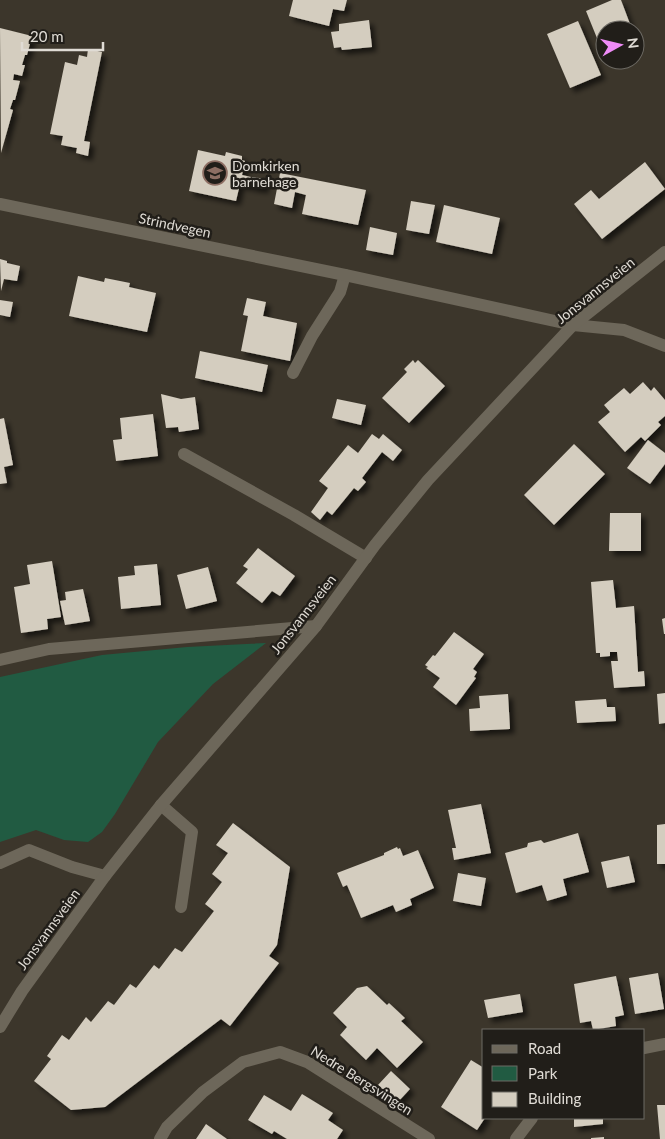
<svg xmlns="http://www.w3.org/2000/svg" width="665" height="1139" viewBox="0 0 665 1139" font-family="Lato,sans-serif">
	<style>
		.green { fill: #215b42 }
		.building { fill: #d4cdbf; filter: url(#shadow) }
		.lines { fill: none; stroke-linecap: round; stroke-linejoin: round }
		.service { stroke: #6d675a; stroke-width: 12 }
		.minor { stroke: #6d675a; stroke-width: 12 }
		.tertiary { stroke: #6d675a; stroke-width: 12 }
		.labels { text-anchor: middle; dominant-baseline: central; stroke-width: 5; stroke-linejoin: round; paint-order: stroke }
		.poi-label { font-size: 14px; fill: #e0dcd5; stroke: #211e19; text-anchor: start }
		.street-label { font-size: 14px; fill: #e0dcd5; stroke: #211e19 }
	</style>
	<defs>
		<filter id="shadow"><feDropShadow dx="4.5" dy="4.5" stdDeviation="2.5" flood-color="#0009"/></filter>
	</defs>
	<rect width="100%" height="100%" fill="#3c362b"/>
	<!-- green -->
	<path class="green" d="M266,643L213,684L158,742L115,814L102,832L88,842L64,840L36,830L0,842V677L102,655L187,647Z"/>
	<!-- building -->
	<path class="building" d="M293,0H347L344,11L333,9L329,26L289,16Z
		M612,0H621L630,24L616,30H605V34L597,38L586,11Z
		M369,20L372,47L342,50L341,47L334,48L331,32L339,31V24Z
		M578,21L601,75L570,88L547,34Z
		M0,28L32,36L27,55H25L22,65H25L22,76L14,74L13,80L20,81L15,100H13L10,109L13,110L1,153Z
		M88,49L102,52L84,141L90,142L88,156L76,153L77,148L61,145L63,136L50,134L65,62L77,65L79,55L87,57Z
		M198,150L225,156L226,152L242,156V160L245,161L242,175L251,177L249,187L240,184L236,201L189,191Z
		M645,162L665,189L602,239L574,204L591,190L599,199Z
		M280,173L366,190L358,225L302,214L306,195L295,192L292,208L274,204Z
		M252,177L266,179L264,189L250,187Z
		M411,201L435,205L429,234L406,230Z
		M444,205L500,218L492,254L436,242Z
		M370,227L397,233L393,255L366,250Z
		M0,259L7,261V263L20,266L17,281L4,279L1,291Z
		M78,276L104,282L105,278L130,283L129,287L156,293L147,332L69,316Z
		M247,298L266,302L263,316L297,323L290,361L241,351L248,316L243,315Z
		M0,300L13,302L10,317L0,315Z
		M200,351L268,365L262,392L195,378Z
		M413,360L415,363L418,360L445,386L409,423L382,398L407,372L404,369Z
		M643,382L651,391L654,387L665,400V416L658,422L661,425L645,441L641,437L625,452L598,422L610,412L604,405L624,388L630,394Z
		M161,394L181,399L195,397L199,429L179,432L178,427L166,428Z
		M337,399L366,405L361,425L332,418Z
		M153,414L158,456L116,461L113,440L122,439L120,418Z
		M4,418L13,465L4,467L7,483L0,484V419Z
		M372,434L379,439L383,434L402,450L393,461L382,452L362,478L366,482L358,491L354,488L332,515L327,511L320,520L311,512L328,488L319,481L348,445L358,453Z
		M648,440L665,453V464L650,484L627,468Z
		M574,444L605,474L554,525L524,495Z
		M610,513H641V551H609Z
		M258,548L295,576L280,596L272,591L262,603L236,583L248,569L243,566Z
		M52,561L61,617L47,619L48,629L21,633L14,587L30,584L27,565Z
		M157,564L161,605L121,609L118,577L135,575L134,566Z
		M208,567L217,601L186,609L177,575Z
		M613,580L616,608L634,606L638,672L644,671L645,686L614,688L611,661H618L617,652H610V656L600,657V653H596L591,582Z
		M83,589L90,621L65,625L60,601L66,600L65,592Z
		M665,618V634H664L662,619Z
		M454,632L484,654L473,669L477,672L474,677L476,678L456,705L433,687L440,678L426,668L428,667L425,665L433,655L435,656Z
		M665,693V723L659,724L657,694Z
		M508,694L510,729L470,731L469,709L480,708L479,696Z
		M606,699L607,707H615L616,721L577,723L575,701Z
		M481,804L491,853L454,860L452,848H456L448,810Z
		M233,823L290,867L277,945L269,956L279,963L230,1026L221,1019L105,1107L71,1110L34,1081L51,1059L47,1056L62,1035L69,1040L86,1017L91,1022L108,1001L114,1005L130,984L136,988L154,965L159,969L175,948L182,952L214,911L205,904L222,882L212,874L228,853L216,845Z
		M665,824V864H657V825Z
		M578,833L589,872L563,879L567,895L547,901L542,885L516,893L505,853L527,847L528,843L541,840L544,843Z
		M397,847L398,849L400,848L403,856L418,850L434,888L410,899L412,905L396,912L393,905L361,918L347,885L343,887L337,873L384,855V853Z
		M629,856L635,882L607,888L601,862Z
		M458,873L486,878L481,906L453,901Z
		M658,973L664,1009L635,1014L629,978Z
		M616,976L624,1015L615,1017L616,1026L593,1030L591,1021L580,1023L574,984Z
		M367,986L387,1005L389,1003L405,1018L401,1021L423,1042L397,1068L377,1048L366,1060L340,1035L347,1027L333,1013L357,988Z
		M520,994L523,1012L488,1018L484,1000Z
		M471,1060L484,1068L485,1118L477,1130L441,1107Z
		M391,1071L410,1089L397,1103L378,1085Z
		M302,1094L333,1113L328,1120L343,1130L337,1139H287L274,1131L272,1134L248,1120L264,1095L291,1111Z
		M657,1105H665V1139H660Z
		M574,1118H603V1124L574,1127Z
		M206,1124L227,1139H196Z
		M604,1137V1139H591V1138Z"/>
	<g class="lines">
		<!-- service -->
		<path class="service" d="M293,373L312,336L340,292L345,275
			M184,454L294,515L366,558
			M0,660L49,649L316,626
			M161,805L192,832L181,907"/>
		<!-- minor -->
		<path class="minor" d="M573,325L624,330L665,346
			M0,863L29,850L72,867L105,876
			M644,1048L665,1044
			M160,1139L167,1127L203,1092L243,1062L280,1052L307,1062L429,1139
			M516,1139L532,1118"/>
		<!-- tertiary -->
		<path class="tertiary" d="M0,204L345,275L573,325
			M0,1027L22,991L105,876L161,805L316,626L375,545L428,480L573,325L665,252"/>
	</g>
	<!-- icons -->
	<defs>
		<g id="school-ring" transform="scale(1.25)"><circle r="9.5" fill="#211e19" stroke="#8d6e63" stroke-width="1.5"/><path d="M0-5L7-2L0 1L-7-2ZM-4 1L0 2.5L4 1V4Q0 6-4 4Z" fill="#8d6e63"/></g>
	</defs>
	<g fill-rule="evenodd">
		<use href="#school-ring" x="215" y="173"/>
	</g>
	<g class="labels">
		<!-- poi labels -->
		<g class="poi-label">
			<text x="232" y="165">Domkirken<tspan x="232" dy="16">barnehage</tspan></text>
		</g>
		<!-- street labels -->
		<g class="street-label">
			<text transform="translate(175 225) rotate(12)">Strindvegen</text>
			<text transform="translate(595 290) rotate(-39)">Jonsvannsveien</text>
			<text transform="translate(303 614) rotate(-52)">Jonsvannsveien</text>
			<text transform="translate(48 929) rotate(-54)">Jonsvannsveien</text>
			<text transform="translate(362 1080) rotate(32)">Nedre Bergsvingen</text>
		</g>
	</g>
	<!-- legend -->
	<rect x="482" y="1029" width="162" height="90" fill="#211e19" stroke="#6d6a64"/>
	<rect x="492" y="1045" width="25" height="8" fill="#6d675a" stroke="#6d6a64"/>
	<text x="528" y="1054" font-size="15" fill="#e0dcd5">Road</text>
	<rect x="492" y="1066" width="25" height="15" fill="#215b42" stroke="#6d6a64"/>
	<text x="528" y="1079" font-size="15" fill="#e0dcd5">Park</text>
	<rect x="492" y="1092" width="25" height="15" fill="#d4cdbf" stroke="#6d6a64"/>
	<text x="528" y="1104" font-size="15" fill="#e0dcd5">Building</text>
	<!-- north arrow -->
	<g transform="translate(620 45) rotate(82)"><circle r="24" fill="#211e19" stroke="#6d6a64"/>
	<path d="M0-4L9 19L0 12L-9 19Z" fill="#ef8bf7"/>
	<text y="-8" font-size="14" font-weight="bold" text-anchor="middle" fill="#e0dcd5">N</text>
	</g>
	<!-- scale -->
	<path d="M22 42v8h81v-8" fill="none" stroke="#e0dcd5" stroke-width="2.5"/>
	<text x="30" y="42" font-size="15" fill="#e0dcd5" stroke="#211e19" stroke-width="4" paint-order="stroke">20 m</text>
</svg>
